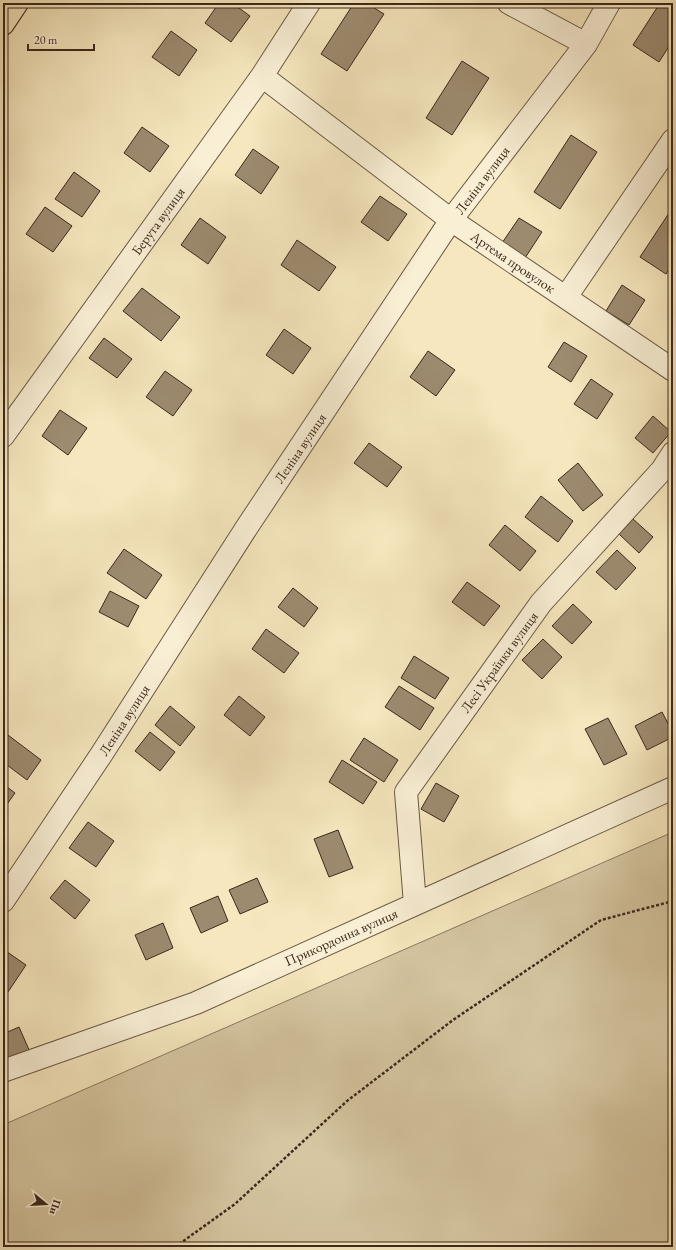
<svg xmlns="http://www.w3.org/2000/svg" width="676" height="1250" viewBox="0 0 676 1250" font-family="'EB Garamond',serif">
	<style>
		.green { fill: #d6c7a2; stroke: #89785f }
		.building { fill: #9d8b70; stroke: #3c281c }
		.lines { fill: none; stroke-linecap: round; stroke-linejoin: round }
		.minor-casing { stroke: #6a5844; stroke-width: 24 }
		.major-casing { stroke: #3c281c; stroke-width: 24 }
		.path { stroke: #3c281c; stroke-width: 2.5; stroke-dasharray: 3 2; stroke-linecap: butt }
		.minor { stroke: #f9efd5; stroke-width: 22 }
		.major { stroke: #f6e7be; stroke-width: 22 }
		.labels { text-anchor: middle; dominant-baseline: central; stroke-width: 3; stroke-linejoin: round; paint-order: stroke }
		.street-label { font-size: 14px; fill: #3c281c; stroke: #f9efd5 }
	</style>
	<rect width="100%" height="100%" fill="#f6e7be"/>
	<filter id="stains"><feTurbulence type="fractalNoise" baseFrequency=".005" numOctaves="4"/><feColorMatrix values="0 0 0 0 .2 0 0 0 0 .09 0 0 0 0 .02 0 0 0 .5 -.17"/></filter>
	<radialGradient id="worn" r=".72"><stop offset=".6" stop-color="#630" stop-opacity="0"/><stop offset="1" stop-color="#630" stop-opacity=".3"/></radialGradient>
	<!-- green -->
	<path class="green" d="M673,832V1247H3V1125Z"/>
	<!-- building -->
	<path class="building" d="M219,3H232L250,16L231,42L205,23Z
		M354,3H366L384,14L347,71L321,54Z
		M660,3H673V40L659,62L633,45Z
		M171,31L197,50L179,76L152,57Z
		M462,61L489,78L452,135L426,118Z
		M142,127L169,146L150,172L124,153Z
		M571,135L597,152L560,209L534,192Z
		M253,149L279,167L261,194L235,175Z
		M74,172L100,191L82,217L55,199Z
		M380,196L407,214L388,241L361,222Z
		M45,207L72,226L53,252L26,234Z
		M673,207V263L666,274L640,257Z
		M200,218L226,237L208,264L181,245Z
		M519,218L542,232L525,258L502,243Z
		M297,240L336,267L319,291L281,265Z
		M622,285L645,300L629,325L606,311Z
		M142,288L180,317L161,341L123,311Z
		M284,329L311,348L293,374L266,355Z
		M104,338L132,359L117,378L89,358Z
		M564,342L587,356L571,382L548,367Z
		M428,351L455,370L436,396L410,377Z
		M165,371L192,390L173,416L146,397Z
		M591,379L613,394L597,419L574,404Z
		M60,410L87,428L68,455L42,436Z
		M653,416L671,432L653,453L635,438Z
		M369,443L402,467L387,487L354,463Z
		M578,463L603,495L583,511L558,480Z
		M541,496L573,521L558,542L525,517Z
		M633,519L653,537L639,553L619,534Z
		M505,525L536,551L520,571L489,545Z
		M124,549L162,575L146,599L107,573Z
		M617,550L636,568L616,590L596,572Z
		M467,582L500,606L484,626L452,602Z
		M293,588L318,608L304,627L278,607Z
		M110,591L139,606L128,627L99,612Z
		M573,604L592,622L572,644L552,626Z
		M266,629L299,653L284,673L252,649Z
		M543,639L562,657L542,679L522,660Z
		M414,656L449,678L435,699L401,678Z
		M399,686L434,708L420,730L385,707Z
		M239,696L265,717L250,736L224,715Z
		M170,706L195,727L180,746L155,725Z
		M662,712L673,733V737L647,750L635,726Z
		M608,718L627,754L604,765L585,729Z
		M150,732L175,752L160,771L135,751Z
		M8,735L41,760L27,780L3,762V743Z
		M364,738L398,760L384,782L350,760Z
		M342,760L377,782L363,804L329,782Z
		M436,783L459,796L444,822L421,809Z
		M3,784L15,793L3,810Z
		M88,822L114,841L96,867L69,848Z
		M338,830L353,868L329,877L314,839Z
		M257,878L268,902L240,914L229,890Z
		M65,880L90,900L75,919L50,898Z
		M218,896L228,921L201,933L190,908Z
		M163,923L173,948L146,960L135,935Z
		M3,949L26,965L8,992L3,988Z
		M19,1027L30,1052L3,1063V1034Z"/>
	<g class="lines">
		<!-- minor casing -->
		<g class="minor-casing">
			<path id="minor" d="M509,3L586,44
				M262,76L451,220L673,370
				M566,297L673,140
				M3,436L262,76L309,3
				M3,901L101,755L247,527L451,220L586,44L609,3
				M415,904L406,792L541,603L662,470L673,453
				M3,1071L196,1003L673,788"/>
		</g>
		<!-- major casing -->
		<g class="major-casing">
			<path id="major" d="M3,24L17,3"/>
		</g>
		<!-- path -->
		<path class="path" d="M175,1247L235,1204L347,1101L453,1020L601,920L673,901"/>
		<!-- minor -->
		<use href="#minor" class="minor"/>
		<!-- major -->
		<use href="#major" class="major"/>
	</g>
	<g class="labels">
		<!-- street labels -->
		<g class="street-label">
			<text transform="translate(482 180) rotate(-53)">Леніна вулиця</text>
			<text transform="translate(158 221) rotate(-54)">Берута вулиця</text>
			<text transform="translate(513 262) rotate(34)">Артема провулок</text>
			<text transform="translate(300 448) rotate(-56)">Леніна вулиця</text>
			<text transform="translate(499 662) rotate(-54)">Лесі Українки вулиця</text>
			<text transform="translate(124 720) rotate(-57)">Леніна вулиця</text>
			<text transform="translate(341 937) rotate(-24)">Прикордонна вулиця</text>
		</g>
	</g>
	<!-- margin -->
	<rect width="676" height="1250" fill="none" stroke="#f6e7be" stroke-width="16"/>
	<rect x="4" y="4" width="668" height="1242" fill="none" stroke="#3c281c" stroke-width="2"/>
	<rect x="8" y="8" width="660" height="1234" fill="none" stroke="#3c281c"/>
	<!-- north arrow -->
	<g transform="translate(46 1204) rotate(108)" stroke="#f9efd5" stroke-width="3" paint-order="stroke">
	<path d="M0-3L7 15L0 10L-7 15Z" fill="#3c281c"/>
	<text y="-6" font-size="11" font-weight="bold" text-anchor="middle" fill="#3c281c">Пн</text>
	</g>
	<!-- scale -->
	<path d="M28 44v6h66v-6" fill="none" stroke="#3c281c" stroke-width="2"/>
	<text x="34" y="44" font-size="12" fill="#3c281c" stroke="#f9efd5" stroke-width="3" paint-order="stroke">20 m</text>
	<rect width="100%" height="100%" filter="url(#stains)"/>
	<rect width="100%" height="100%" fill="url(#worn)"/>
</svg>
